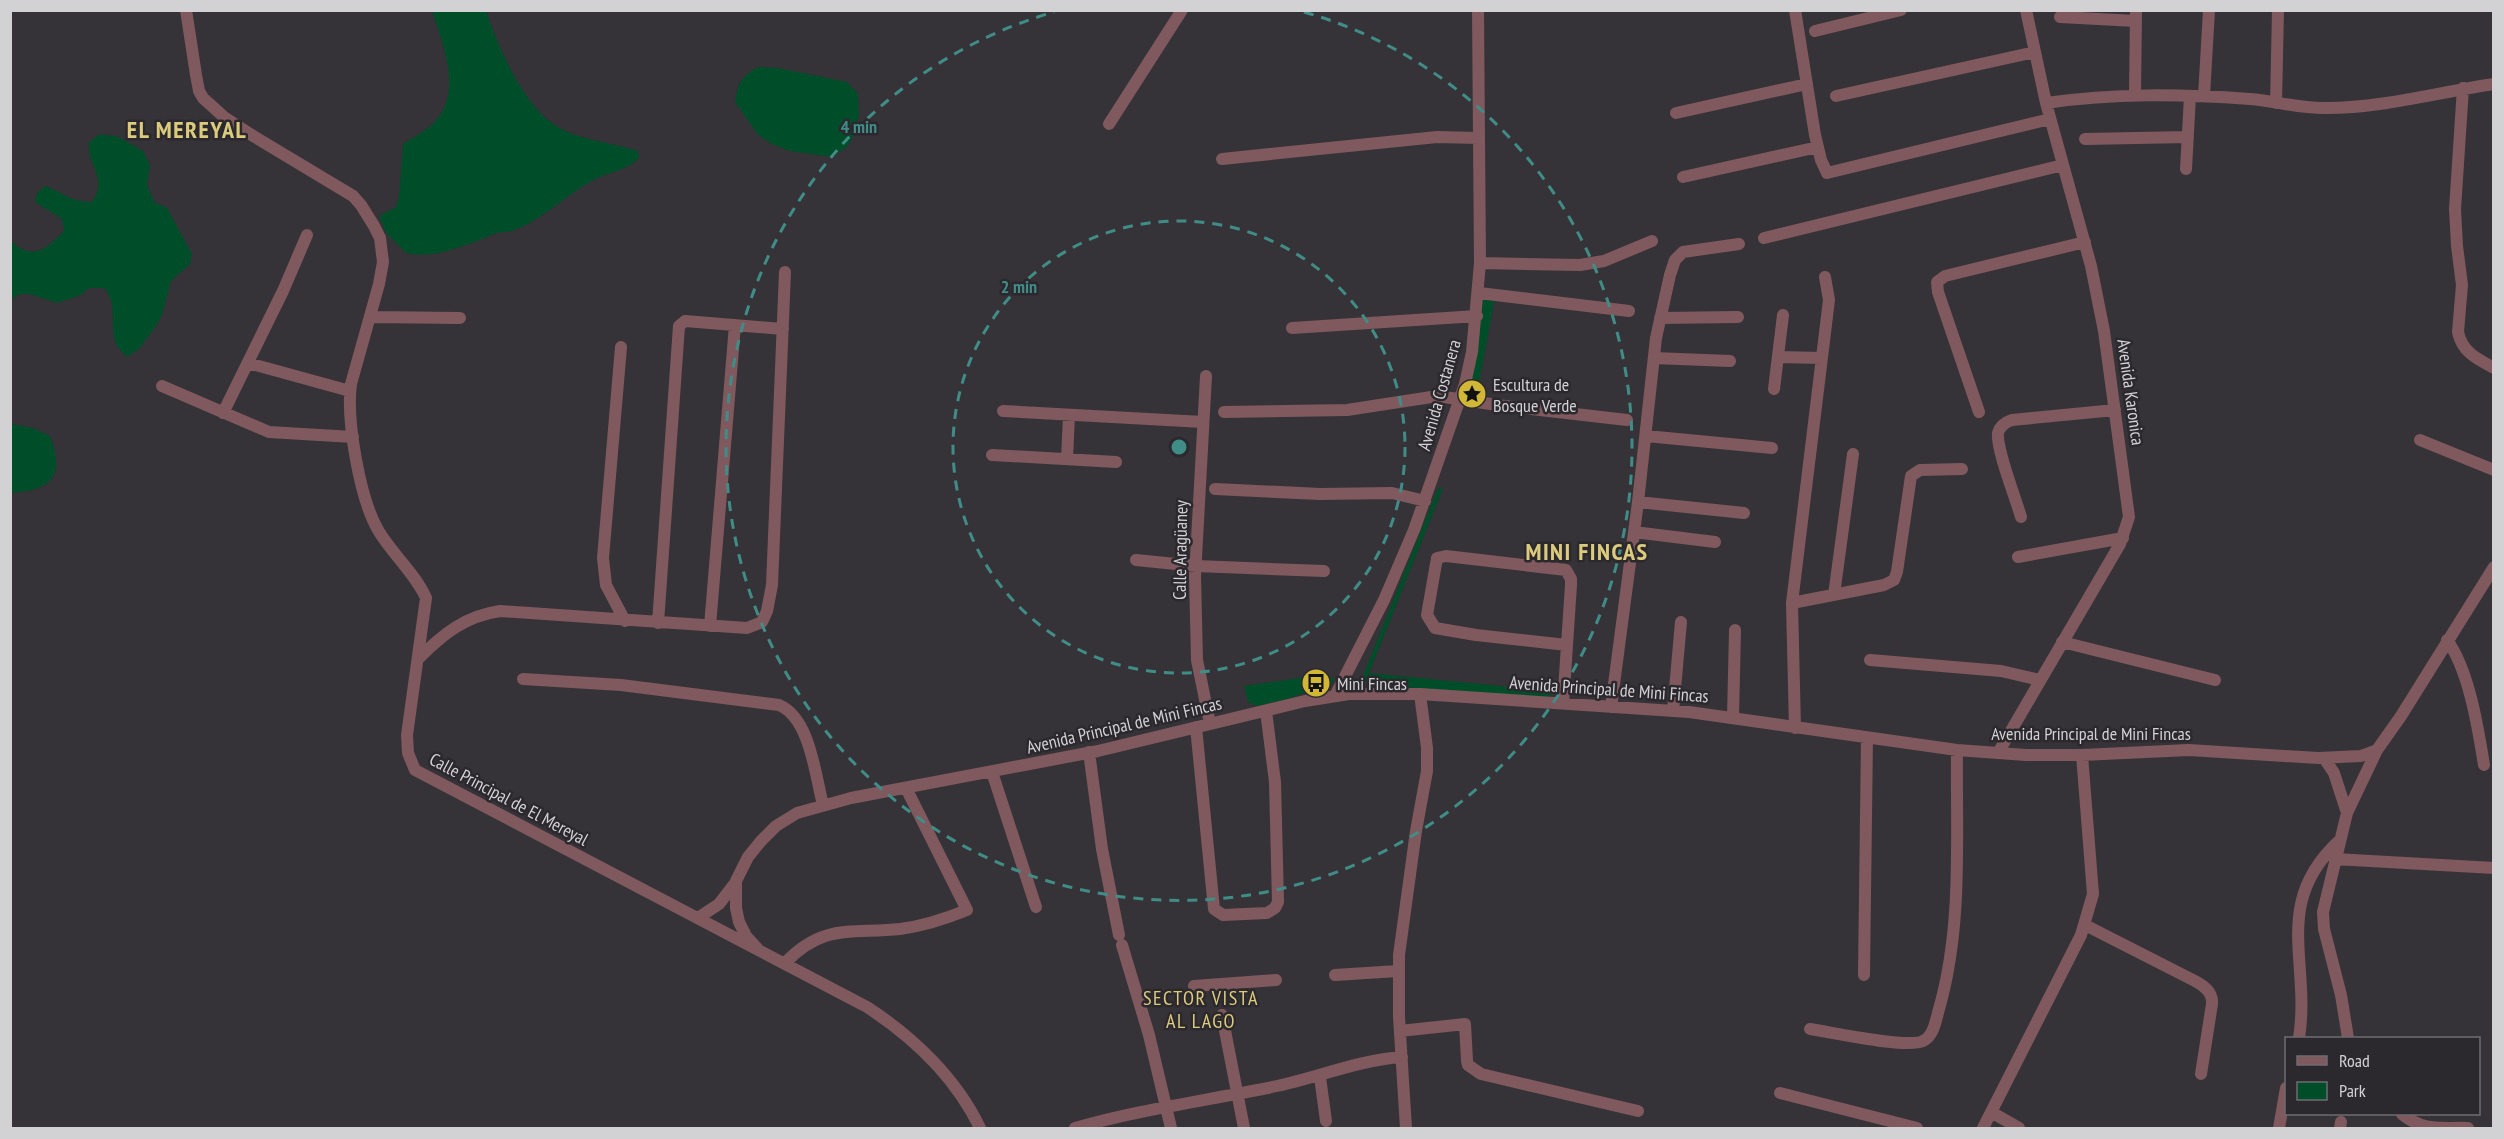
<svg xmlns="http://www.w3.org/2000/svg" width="2504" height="1139" viewBox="0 0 2504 1139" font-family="'PT Sans Narrow',sans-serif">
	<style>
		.green { fill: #004d29 }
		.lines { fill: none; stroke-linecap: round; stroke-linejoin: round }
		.minor { stroke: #7f595d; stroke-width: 12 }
		.ring { fill: none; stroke: #408d88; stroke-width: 3; stroke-dasharray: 10 8 }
		.labels { text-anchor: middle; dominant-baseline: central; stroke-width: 5; stroke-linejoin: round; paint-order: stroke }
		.poi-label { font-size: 18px; fill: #d2d1d4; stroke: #2b292e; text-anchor: start }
		.street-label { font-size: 18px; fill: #d2d1d4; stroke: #2b292e }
		.neighbourhood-label { font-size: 20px; letter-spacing: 1.5px; fill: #dccb7d; stroke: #2b292e }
		.district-label { font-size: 24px; font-weight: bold; letter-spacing: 1.5px; fill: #dccb7d; stroke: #2b292e }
		.centre { fill: #408d88; stroke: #2b292e; stroke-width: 3 }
		.ring-label { font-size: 18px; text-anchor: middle; font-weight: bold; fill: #408d88; stroke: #2b292e; stroke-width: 5; stroke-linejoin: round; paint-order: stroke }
	</style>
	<rect width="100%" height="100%" fill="#363338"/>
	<!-- green -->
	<path class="green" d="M432,11H486C498,46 524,108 558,127C582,141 612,142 638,151L639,158C627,171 606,172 590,182C565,196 541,221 512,231C507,233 500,231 494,234C469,244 434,260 406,253L386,233L379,216L396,207L399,197L403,144C414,137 429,129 437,119C462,89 442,42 432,11Z
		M758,67L778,68L847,82L858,94L859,114L856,130L848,146L832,157L790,151L772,144L758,135L735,102C738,82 741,77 758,67Z
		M100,134L119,137L143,151L150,165L147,185L154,202L167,208L192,254L190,264L171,281L162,315L156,326L139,349L127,357C124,354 119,349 117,346C108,327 119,305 104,288H89L81,295L57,303L30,294H20L11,300V242C16,244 21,250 27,251C42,255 55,240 64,231L62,219L35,202L37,193L45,186C64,193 71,202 92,202C109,177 86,166 89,142Z
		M1484,296L1495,297L1476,400L1466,399Z
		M11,424L33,428L50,436C66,477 51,490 11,493Z
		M1438,488H1443L1369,673L1551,691L1550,697L1368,685L1363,676Z
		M1314,676L1334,678L1333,683L1287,699L1257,706L1248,702L1244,686Z"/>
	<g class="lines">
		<!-- minor -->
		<path class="minor" d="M186,10L196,75L199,91L203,98L224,117L250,134L353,196L361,205L374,226L380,238L383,262L379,284L351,384C346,420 360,499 378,530C392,554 415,573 426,598L407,735L408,753L415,770L867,1007C913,1037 956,1078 980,1128
			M1795,10L1815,135L1821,160L1827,173L2050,119
			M2060,17L2136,21
			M1815,31L1901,10
			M2463,88L2455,209L2457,246L2462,285L2458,332C2462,352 2477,359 2494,368
			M2135,94L2136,10
			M1836,96L2035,52
			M2204,96L2209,10
			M2046,103C2115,93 2180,94 2250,99C2276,101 2301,109 2327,108C2382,108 2439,92 2494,84
			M2276,103L2278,10
			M1676,113L1807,84
			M1109,124L1182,10
			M2085,139L2188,137
			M1222,159L1437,137L1479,138
			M2186,169L2190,96
			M1683,177L1818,147
			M1764,238L2063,165
			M1480,263L1580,265L1604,261L1652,241
			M1479,293L1629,311
			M370,317L460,318
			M1660,318L1738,317
			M1292,328L1477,316
			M621,347L603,558L606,585L625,621
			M1778,357L1822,358
			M1654,358L1730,361
			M248,363L350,391
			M1206,376L1195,576L1197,660L1210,724
			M162,386L269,432L353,437
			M1774,389L1783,315
			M1003,411L1203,422
			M1224,412L1347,410L1438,396L1497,405L1627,420
			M1979,412L1938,292L1937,282L1945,276L2085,242
			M223,413L283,291L307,235
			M1646,436L1772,448
			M2420,440L2494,470
			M992,455L1116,462
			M1067,459L1069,415
			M1215,489L1320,494L1392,493L1425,501
			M1638,502L1744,513
			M2021,517C2016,499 1996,449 1998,433C2000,425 2006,422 2012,420L2115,410
			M1634,532L1715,542
			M2018,557L2123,538
			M1136,560L1196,566L1324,571
			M1834,595L1853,454
			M1792,603L1884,585L1894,580L1897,572L1911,476L1920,470L1962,469
			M658,623L679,326L685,321L783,329
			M710,626L735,325
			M2447,640C2469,670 2478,728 2484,765
			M2062,642L2215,680
			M418,659C443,634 465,616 500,611L747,628L762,622L767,611L772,585L785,272
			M1870,660L2001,671L2040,680
			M523,679L621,685L779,705C810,718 815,774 823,805
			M1335,696L1384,600L1414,530L1465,384L1472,352L1480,263L1478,10
			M1563,703L1564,690L1571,585V579L1566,570L1446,556L1437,558L1427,615L1435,628L1476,635L1567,645
			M1611,707L1638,502L1656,338L1670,275L1675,260L1683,252L1739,244
			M1673,711L1681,622
			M1733,718L1735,630
			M1196,727L1214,909L1223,915L1267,913L1275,908L1278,902L1275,782L1266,711
			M1795,728L1792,603L1829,300L1825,277
			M1089,752L1102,849L1119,935
			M1998,753L2120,544L2129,517L2104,331L2091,266L2046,103L2026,10
			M2324,758L2334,773L2347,813
			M992,772L1036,907
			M2335,859L2494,868
			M698,918L719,904L736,882
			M2085,925L2195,981C2204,986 2213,992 2212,1004L2201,1074
			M1122,945L1149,1035L1171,1128
			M757,948L746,936L739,922L736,908V881L748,857L761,841L776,826L797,813L851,798L1098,751L1305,701L1349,694H1420L1689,712L1957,750L2026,755H2082L2189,750L2318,758L2361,756L2377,750L2401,716L2494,567
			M785,963C823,923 851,934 900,929C923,926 945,919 967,910L906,788
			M1335,975L1398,971
			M1864,975L1867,738
			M1194,986L1276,980
			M1222,1015L1244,1128
			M1810,1029C1831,1032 1907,1049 1923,1041C1934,1036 1936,1019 1939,1009C1963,925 1956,837 1957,750
			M1400,1031L1465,1024L1467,1061L1468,1065L1481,1074L1638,1111
			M2299,1038C2311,961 2271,903 2340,840
			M2348,1038L2341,995L2324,929L2323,912L2347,813L2377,750
			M1320,1077L1326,1121
			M1780,1093L1917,1128
			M1991,1112L2019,1128
			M2402,1114C2424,1132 2440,1127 2468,1128
			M1075,1128C1141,1109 1210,1100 1277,1086C1319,1077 1359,1060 1402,1057
			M1406,1128L1399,1017V955L1416,831L1427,771V748L1420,694
			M1983,1128L2081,935L2093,894L2082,755
			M2279,1128L2286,1088
			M2340,1128L2341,1122"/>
	</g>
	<!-- distance rings -->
	<g class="ring">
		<circle cx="1179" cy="447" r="226"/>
		<path d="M1304 12A453 453 0 1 1 1054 12"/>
	</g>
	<!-- icons -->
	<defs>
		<g id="sight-disc" transform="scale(1.5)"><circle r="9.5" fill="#d1b736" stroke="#2b292e"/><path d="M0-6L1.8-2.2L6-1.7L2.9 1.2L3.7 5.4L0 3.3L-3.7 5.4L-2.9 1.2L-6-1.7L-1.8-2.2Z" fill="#111"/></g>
		<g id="bus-disc" transform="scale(1.5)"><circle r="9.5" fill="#d1b736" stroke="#2b292e"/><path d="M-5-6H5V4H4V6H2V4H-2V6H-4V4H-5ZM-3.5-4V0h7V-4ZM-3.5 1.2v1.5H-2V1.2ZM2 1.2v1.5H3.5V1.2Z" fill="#111"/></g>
	</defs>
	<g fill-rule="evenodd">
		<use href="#sight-disc" x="1472" y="394"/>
		<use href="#bus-disc" x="1316" y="683"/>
	</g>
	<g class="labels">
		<!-- poi labels -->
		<g class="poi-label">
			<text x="1493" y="384">Escultura de<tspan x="1493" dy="21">Bosque Verde</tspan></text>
			<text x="1337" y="683">Mini Fincas</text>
		</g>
		<!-- street labels -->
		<g class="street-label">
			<text transform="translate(2131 392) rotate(82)">Avenida Karonica</text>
			<text transform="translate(1439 395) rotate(-74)">Avenida Costanera</text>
			<text transform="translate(1180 550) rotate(-89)">Calle Aragüaney</text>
			<text transform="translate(1609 689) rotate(4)">Avenida Principal de Mini Fincas</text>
			<text transform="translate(1124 725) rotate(-13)">Avenida Principal de Mini Fincas</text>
			<text x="2091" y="733">Avenida Principal de Mini Fincas</text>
			<text transform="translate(509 799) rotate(28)">Calle Principal de El Mereyal</text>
		</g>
		<!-- neighbourhood labels -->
		<g class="neighbourhood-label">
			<text x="1201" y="998">SECTOR VISTA<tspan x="1201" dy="23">AL LAGO</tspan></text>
		</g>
		<!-- district labels -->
		<g class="district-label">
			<text x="187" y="129">EL MEREYAL</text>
			<text x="1587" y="551">MINI FINCAS</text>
		</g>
	</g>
	<circle cx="1179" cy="447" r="9" class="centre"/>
	<g class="ring-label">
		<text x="859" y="133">4 min</text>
		<text x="1019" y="293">2 min</text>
	</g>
	<!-- border -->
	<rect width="2504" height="1139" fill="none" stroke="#d2d1d4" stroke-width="24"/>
	<!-- legend -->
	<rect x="2285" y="1037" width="195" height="78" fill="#2b292e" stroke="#6e6c70" stroke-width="1.5"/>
	<rect x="2297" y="1056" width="30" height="9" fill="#7f595d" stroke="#6e6c70" stroke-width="1.5"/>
	<text x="2339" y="1067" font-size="18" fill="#d2d1d4">Road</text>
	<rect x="2297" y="1082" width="30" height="18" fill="#004d29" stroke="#6e6c70" stroke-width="1.5"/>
	<text x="2339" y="1097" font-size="18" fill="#d2d1d4">Park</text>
</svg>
